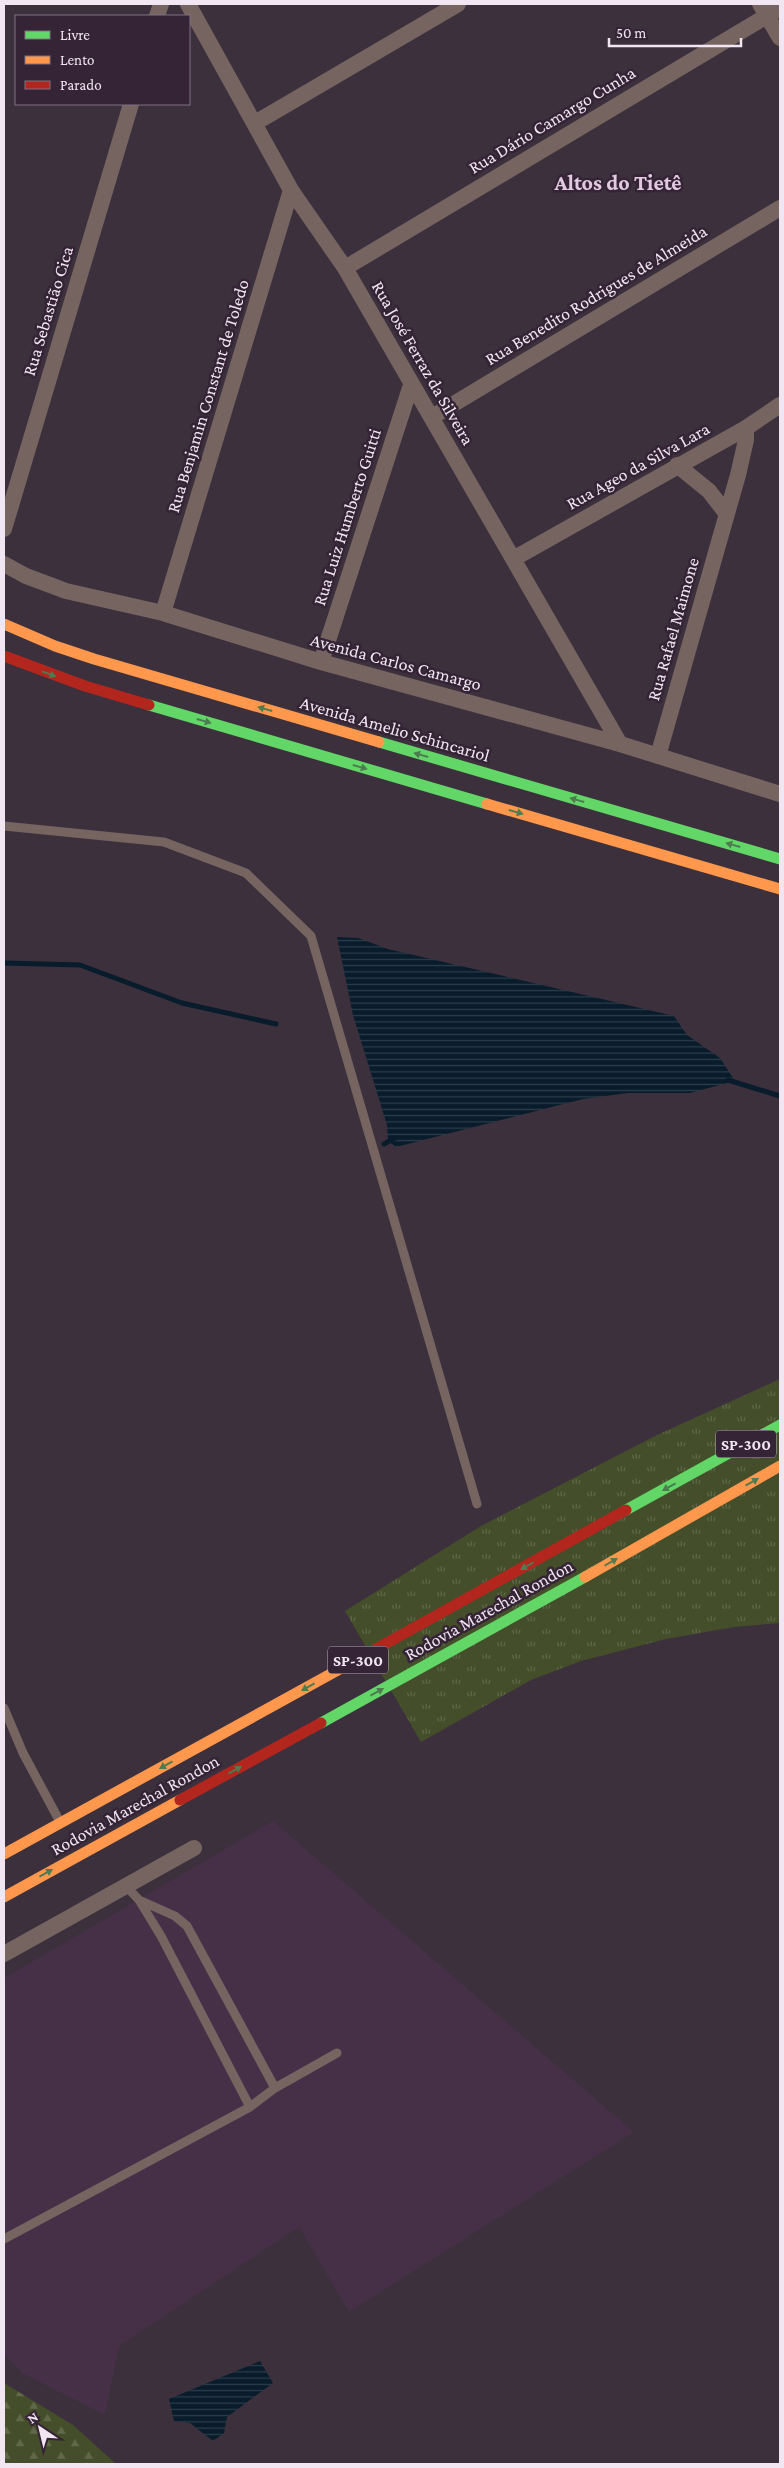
<svg xmlns="http://www.w3.org/2000/svg" width="784" height="2468" viewBox="0 0 784 2468" font-family="'Crimson Pro',serif">
	<style>
		.built { fill: #463047 }
		.grass { fill: url(#grass-tufts) }
		.forest { fill: url(#forest-firs) }
		.water { fill: url(#water-rules) }
		.lines { fill: none; stroke-linecap: round; stroke-linejoin: round }
		.stream { stroke: #081c2b; stroke-width: 5 }
		.lane { stroke: #766461; stroke-width: 9 }
		.street { stroke: #766461; stroke-width: 16 }
		.fast { stroke: #63d668; stroke-width: 11 }
		.slow { stroke: #ff974d; stroke-width: 11 }
		.jam { stroke: #b3261e; stroke-width: 11 }
		.oneway { fill: #4c7c4f }
		.labels { text-anchor: middle; dominant-baseline: central; stroke-width: 5; stroke-linejoin: round; paint-order: stroke }
		.shield { fill: #352336; stroke: #b9acba; stroke-width: 1 }
		.shield-label { font-size: 16px; font-weight: bold; fill: #f2e6f3 }
		.street-label { font-size: 18px; fill: #f2e6f3; stroke: #352336 }
		.district-label { font-size: 22px; font-weight: bold; fill: #e1c9e2; stroke: #352336 }
	</style>
	<defs>
		<pattern id="grass-tufts" width="24" height="20" patternUnits="userSpaceOnUse" patternTransform="scale(1.25)"><rect width="24" height="20" fill="#444e2a"/><path d="M3 7l-1-3M5 7V3M7 7l1-3M15 17l-1-3M17 17v-4M19 17l1-3" fill="none" stroke="#5f6849"/></pattern>
		<pattern id="forest-firs" width="22" height="20" patternUnits="userSpaceOnUse" patternTransform="scale(1.25)"><rect width="22" height="20" fill="#444e2a"/><path d="M5 1l3.5 6h-7zM16 11l3.5 6h-7z" fill="#5f6849"/></pattern>
		<pattern id="water-rules" width="6" height="5" patternUnits="userSpaceOnUse" patternTransform="scale(1.25)"><rect width="6" height="5" fill="#081c2b"/><path d="M0 2.5h6" fill="none" stroke="#2c3d4a"/></pattern>
	</defs>
	<rect width="100%" height="100%" fill="#3b303c"/>
	<!-- built -->
	<path class="built" d="M273,1821L634,2132L349,2312L299,2227L119,2346L105,2415L22,2373L4,2354V1978Z"/>
	<!-- grass -->
	<path class="grass" d="M780,1379V1623L734,1627L666,1639L581,1661L531,1680L421,1742L345,1611L481,1526L655,1436Z"/>
	<!-- forest -->
	<path class="forest" d="M4,2383L73,2425L116,2464H4Z"/>
	<!-- water -->
	<path class="water" d="M337,937L358,938L388,949L674,1016L687,1035L720,1058L735,1081L690,1093H628L583,1099L396,1147L388,1141L387,1125L353,1015Z
		M260,2361L273,2383L227,2417L224,2433L213,2441L190,2423L174,2421L169,2399Z"/>
	<g class="lines">
		<!-- stream -->
		<path class="stream" d="M4,963L80,965L182,1003L276,1024
			M728,1080L780,1096
			M384,1144L395,1138"/>
		<!-- lane -->
		<path class="lane" d="M4,826L164,842L246,873L311,936L477,1504
			M4,1708L23,1753L59,1820
			M126,1886L139,1900L175,1916L187,1926L275,2088
			M139,1900L161,1936L250,2107
			M4,2239L250,2107L275,2088L337,2053"/>
		<!-- street -->
		<path class="street" d="M188,4L291,190L345,268L620,744
			M760,4L780,38
			M157,16L161,4
			M255,123L458,4
			M345,268L780,8
			M432,417L780,208
			M677,465L709,491L726,513
			M4,529L131,104
			M513,559L746,428L780,405
			M4,564L26,576L66,591L163,613L321,662L620,744L780,794
			M163,613L291,190
			M321,662L411,385
			M658,756L738,475L746,440V428
			M4,1954L194,1848"/>
		<!-- fast -->
		<path class="fast" d="M149,705L487,804
			M379,742L780,859
			M626,1510L780,1425
			M321,1723L585,1577"/>
		<!-- slow -->
		<path class="slow" d="M4,624L55,646L94,659L379,742
			M487,804L780,889
			M585,1577L780,1466
			M4,1854L367,1654
			M4,1897L180,1800"/>
		<!-- jam -->
		<path class="jam" d="M4,656L85,686L149,705
			M367,1654L626,1510
			M180,1800L321,1723"/>
	</g>
	<!-- one-way arrows -->
	<defs><path id="oneway-solid" d="M-6-.8H1V-3.2L6.5 0L1 3.2V.8H-6Z" transform="scale(1.25)"/></defs>
	<g class="oneway">
		<use href="#oneway-solid" transform="translate(49 674) rotate(20)"/>
		<use href="#oneway-solid" transform="translate(265 709) rotate(-164)"/>
		<use href="#oneway-solid" transform="translate(204 721) rotate(16)"/>
		<use href="#oneway-solid" transform="translate(421 755) rotate(-164)"/>
		<use href="#oneway-solid" transform="translate(360 767) rotate(16)"/>
		<use href="#oneway-solid" transform="translate(577 800) rotate(-164)"/>
		<use href="#oneway-solid" transform="translate(516 812) rotate(16)"/>
		<use href="#oneway-solid" transform="translate(733 845) rotate(-164)"/>
		<use href="#oneway-solid" transform="translate(752 1482) rotate(-29)"/>
		<use href="#oneway-solid" transform="translate(669 1487) rotate(151)"/>
		<use href="#oneway-solid" transform="translate(611 1562) rotate(-30)"/>
		<use href="#oneway-solid" transform="translate(527 1566) rotate(151)"/>
		<use href="#oneway-solid" transform="translate(308 1687) rotate(151)"/>
		<use href="#oneway-solid" transform="translate(377 1692) rotate(-29)"/>
		<use href="#oneway-solid" transform="translate(166 1765) rotate(151)"/>
		<use href="#oneway-solid" transform="translate(235 1770) rotate(-29)"/>
		<use href="#oneway-solid" transform="translate(46 1873) rotate(-29)"/>
	</g>
	<g class="labels">
		<!-- shield labels -->
		<g class="shield">
			<rect x="716" y="1430.5" width="60" height="27" rx="4"/>
			<rect x="328" y="1646.5" width="60" height="27" rx="4"/>
		</g>
		<g class="shield-label">
			<text x="746" y="1444">SP-300</text>
			<text x="358" y="1660">SP-300</text>
		</g>
		<!-- street labels -->
		<g class="street-label">
			<text transform="translate(552 120) rotate(-31)">Rua Dário Camargo Cunha</text>
			<text transform="translate(596 295) rotate(-31)">Rua Benedito Rodrigues de Almeida</text>
			<text transform="translate(48 311) rotate(-73)">Rua Sebastião Cica</text>
			<text transform="translate(423 363) rotate(60)">Rua José Ferraz da Silveira</text>
			<text transform="translate(208 396) rotate(-73)">Rua Benjamin Constant de Toledo</text>
			<text transform="translate(638 466) rotate(-29)">Rua Ageo da Silva Lara</text>
			<text transform="translate(347 517) rotate(-72)">Rua Luiz Humberto Guitti</text>
			<text transform="translate(673 629) rotate(-74)">Rua Rafael Maimone</text>
			<text transform="translate(396 662) rotate(15)">Avenida Carlos Camargo</text>
			<text transform="translate(395 729) rotate(16)">Avenida Amelio Schincariol</text>
			<text transform="translate(489 1610) rotate(-29)">Rodovia Marechal Rondon</text>
			<text transform="translate(135 1805) rotate(-29)">Rodovia Marechal Rondon</text>
		</g>
		<!-- district labels -->
		<g class="district-label">
			<text x="618" y="182">Altos do Tietê</text>
		</g>
	</g>
	<!-- border -->
	<rect width="784" height="2468" fill="none" stroke="#f2e6f3" stroke-width="10"/>
	<!-- legend -->
	<rect x="15" y="15" width="175" height="90" fill="#352336" stroke="#817182"/>
	<rect x="25" y="31" width="25" height="8" fill="#63d668" stroke="#817182"/>
	<text x="60" y="40" font-size="15" fill="#f2e6f3">Livre</text>
	<rect x="25" y="56" width="25" height="8" fill="#ff974d" stroke="#817182"/>
	<text x="60" y="65" font-size="15" fill="#f2e6f3">Lento</text>
	<rect x="25" y="81" width="25" height="8" fill="#b3261e" stroke="#817182"/>
	<text x="60" y="90" font-size="15" fill="#f2e6f3">Parado</text>
	<!-- north arrow -->
	<g transform="translate(40 2428) rotate(325)" stroke="#352336" stroke-width="4" paint-order="stroke">
	<path d="M0-4L9 19L0 12L-9 19Z" fill="#f2e6f3"/>
	<text y="-8" font-size="14" font-weight="bold" text-anchor="middle" fill="#f2e6f3">N</text>
	</g>
	<!-- scale -->
	<path d="M609 38v8h132v-8" fill="none" stroke="#f2e6f3" stroke-width="2.5"/>
	<text x="616" y="38" font-size="15" fill="#f2e6f3" stroke="#352336" stroke-width="4" paint-order="stroke">50 m</text>
</svg>
